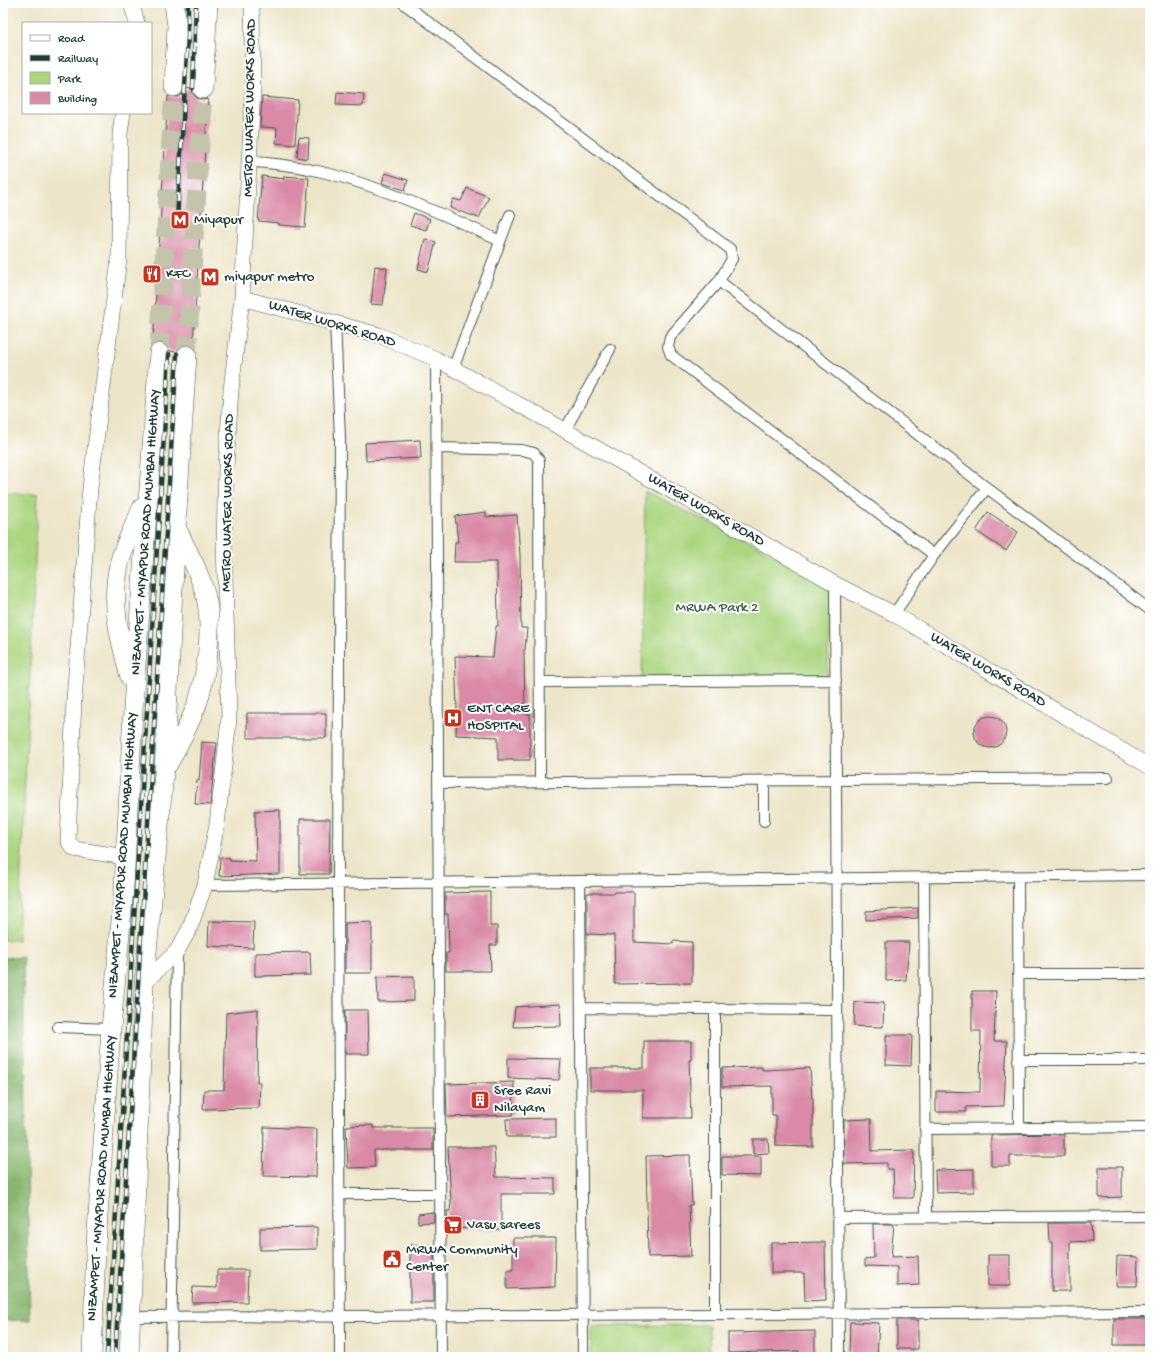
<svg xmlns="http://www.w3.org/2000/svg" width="1153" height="1360" viewBox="0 0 1153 1360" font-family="'Gochi Hand',sans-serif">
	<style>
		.green { fill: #acd580; stroke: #66895a }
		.forest { fill: #89b66e; stroke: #547a51 }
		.building { fill: #da8aa7 }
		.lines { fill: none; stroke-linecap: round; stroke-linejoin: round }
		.highway-tunnel { stroke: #c4c3ab; stroke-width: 19; stroke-dasharray: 19 10; stroke-linecap: butt }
		.street-casing { stroke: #3e564a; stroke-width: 12 }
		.secondary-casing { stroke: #3e564a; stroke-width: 16 }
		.highway-casing { stroke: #3e564a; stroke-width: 20 }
		.street { stroke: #fff; stroke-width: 10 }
		.secondary { stroke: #fff; stroke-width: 15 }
		.highway { stroke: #fff; stroke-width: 19 }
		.rail-casing { stroke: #1f3d34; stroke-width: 4.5 }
		.rail { stroke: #fff; stroke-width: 3; stroke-dasharray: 9; stroke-linecap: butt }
		.labels { text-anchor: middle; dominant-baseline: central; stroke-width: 4; stroke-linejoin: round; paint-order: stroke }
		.street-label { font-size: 15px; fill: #1f3d34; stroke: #fff }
		.poi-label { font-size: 15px; fill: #1f3d34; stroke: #fff; text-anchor: start }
		.park-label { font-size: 15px; fill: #426347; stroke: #fff }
	</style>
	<rect width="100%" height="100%" fill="#fff"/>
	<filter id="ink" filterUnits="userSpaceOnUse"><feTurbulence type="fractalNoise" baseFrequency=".025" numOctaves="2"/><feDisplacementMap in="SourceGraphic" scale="8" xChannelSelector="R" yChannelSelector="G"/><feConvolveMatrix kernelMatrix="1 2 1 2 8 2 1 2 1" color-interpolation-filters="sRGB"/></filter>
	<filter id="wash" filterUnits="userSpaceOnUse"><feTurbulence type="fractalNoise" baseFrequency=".012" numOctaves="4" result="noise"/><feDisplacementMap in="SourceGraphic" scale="16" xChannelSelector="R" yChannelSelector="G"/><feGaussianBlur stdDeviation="0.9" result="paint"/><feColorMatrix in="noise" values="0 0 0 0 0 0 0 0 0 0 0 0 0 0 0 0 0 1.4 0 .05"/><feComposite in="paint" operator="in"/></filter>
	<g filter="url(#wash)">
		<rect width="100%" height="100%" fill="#ede5c9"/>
		<!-- green -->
		<path class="green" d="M645,491L832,583L827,681L642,682Z
			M3,493L38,494L18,940H3Z
			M709,1325L710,1357H591V1326Z"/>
		<!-- forest -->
		<path class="forest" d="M23,957L30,1320L3,1321V958Z"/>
		<g id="blocks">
			<!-- building -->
			<path class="building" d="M185,88L192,89L193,94L197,98L203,100L208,99L193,346L188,344L182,345L177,352L170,351L165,344L159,342L153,344L168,96L179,97L183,93Z
				M337,92L364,94L363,106L336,105Z
				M262,97L298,100L295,145L276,143L277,128L260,127Z
				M299,137L309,138L308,159L297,157Z
				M385,173L408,180L405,190L382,183Z
				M262,176L284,179V176L309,178L305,227L279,225V223L258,221Z
				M467,188L489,197L479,218L450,208L453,199L461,201Z
				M414,213L430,219L426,230L410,225Z
				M425,239L436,242L428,272L418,269Z
				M375,266L387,268L383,305L371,304Z
				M420,440L421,458L366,461L365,443Z
				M486,512V517L517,515L520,555L521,628H527L525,650H524L525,714H530V760H498V737L456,735L457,708L455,656L493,657L496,626H498L497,562H454L455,542H458L455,516Z
				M988,512L1018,532L1006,551L976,531Z
				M247,713H326V738H247Z
				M974 732a16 16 0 1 1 32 0a16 16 0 1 1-32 0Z
				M202,742L217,743L210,805L195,804L197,780L199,781Z
				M280,810V874L219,876L220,857L230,858V860L256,861L255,811Z
				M300,819H330L329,874H300Z
				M490,892V926H497V945H490L491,971H446V953H449L448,914H445V893Z
				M615,892H634V942L673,944V941L692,942V983L615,984L614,935L587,934V893H615Z
				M918,908V918L866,920V911Z
				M209,921L254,922L253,948L208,946Z
				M372,922V973H345V923Z
				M886,942H909L906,980L886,981Z
				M310,952L311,975L255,976V953Z
				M414,976V1001L378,1002L377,977Z
				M972,991H996L994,1041H1007L1004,1106L966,1107V1112H936V1091L980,1092L981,1031H972Z
				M855,1002L884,1003L883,1027L854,1026Z
				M560,1004L561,1026L513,1027L515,1007Z
				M258,1009L257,1082H260L259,1108L203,1109L204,1090H224L226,1013Z
				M345,1010H368L369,1054H345Z
				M886,1035H912L911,1066L886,1065Z
				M644,1041H691V1060H689L691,1118H643V1090H590V1068H644Z
				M508,1058L561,1059L559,1080L508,1078Z
				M762,1067V1070L810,1068L812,1098H813V1147L776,1146V1115H772V1086L722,1087V1068Z
				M514,1082L513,1115L447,1117L446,1084Z
				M556,1118V1137H507L506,1119Z
				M871,1119L872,1151L914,1150L913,1198H894L893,1169H887V1163L844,1164V1120Z
				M373,1125V1128H433V1150H374L375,1167L348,1168L346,1126Z
				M264,1127L317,1129L316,1177L263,1176Z
				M1064,1134V1156H1010V1166H991V1135Z
				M753,1139H768L769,1153L753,1154Z
				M448,1147H494L496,1177L555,1178V1194H501V1230L448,1228L447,1211H450L451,1202Z
				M690,1155L692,1205H689L691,1256L648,1257L646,1156Z
				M722,1156H761V1176L722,1175Z
				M1099,1167H1122V1197L1099,1198Z
				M974,1169V1192L936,1193L935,1170Z
				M434,1212V1222L418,1223V1214Z
				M1049,1223H1091L1092,1241L1070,1242V1291H1052V1243H1050Z
				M873,1224H894L891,1257L918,1256L919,1285L897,1286V1267L865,1266V1259L874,1258Z
				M317,1227V1249L260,1250V1228Z
				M513,1238H556L555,1287L507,1289V1270H513Z
				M825,1242L826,1300L805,1301L804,1273H771V1243Z
				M410,1245H434V1302H410Z
				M988,1255H1010V1286H988Z
				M1117,1256L1138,1257L1137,1286H1116Z
				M217,1270H248L247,1302L192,1303L193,1287L217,1288Z
				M1114,1319H1146V1345H1114Z
				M897,1320H918V1349H897Z
				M850,1322L879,1323L877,1357H849Z
				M815,1331V1357H799V1351L728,1353V1333Z"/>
		</g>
	</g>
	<g filter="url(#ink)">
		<use href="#blocks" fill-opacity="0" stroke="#3e564a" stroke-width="1"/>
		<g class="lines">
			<!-- highway-tunnel -->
			<path class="highway-tunnel" d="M159,353L174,87
				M187,355L203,89"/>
			<!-- street casing -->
			<g class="street-casing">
				<path id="street" d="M403,3L730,249L732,259L719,281L670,337L668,347L671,355L934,555
					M250,161C271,164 292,165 313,170C374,183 444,214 500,241
					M719,281L987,488L1150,610
					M335,322L340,438L338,884L340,1357
					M436,359L441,1357
					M453,369L510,215
					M565,430L610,349
					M437,448L522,450L534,453L539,460L540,782
					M835,584L839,1357
					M894,614L934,555L987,488
					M540,682L836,680
					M438,783L1108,778
					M764,821V781
					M1018,877L1019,1128
					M924,878L926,1217
					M580,881L583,1357
					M205,885L1150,875
					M1018,974H1150
					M581,1008L837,1010
					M58,1027L111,1029
					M1018,1060H1150
					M925,1129L1150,1127
					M341,1194H440
					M838,1218L1150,1216
					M715,1314V1008
					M130,1317L1150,1312
					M171,1357L177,951"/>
			</g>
			<!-- secondary casing -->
			<g class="secondary-casing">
				<path id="secondary" d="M131,3L137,23
					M123,113L120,133L119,259L90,488L74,700L68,841L74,849L125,857
					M242,298L379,335L436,359L538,415L835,584L894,614L1150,767
					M144,983L177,951L189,930L205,885L217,824L224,766L229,718L224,541L226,467L231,390L242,298L253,89L252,3"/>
			</g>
			<!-- highway casing -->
			<g class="highway-casing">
				<path id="highway" d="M174,87L177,26L174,3
					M203,89L208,3
					M130,677C120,638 110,605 119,565C123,546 135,526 142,508
					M168,764C178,745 193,719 199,698C207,671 212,630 207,602C202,576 188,553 177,529
					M92,1357L96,1245L111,1029L124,889L134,691L159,353
					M129,1357L144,983L164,773L176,528L187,355"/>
			</g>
			<!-- street -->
			<use href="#street" class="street"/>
			<!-- secondary -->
			<use href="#secondary" class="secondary"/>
			<!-- highway -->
			<use href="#highway" class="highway"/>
			<!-- rail casing -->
			<g class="rail-casing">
				<path id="rail" d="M193,88L196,3
					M177,220L188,36V3
					M107,1357L169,354
					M115,1357L177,354"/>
			</g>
			<!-- rail -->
			<use href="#rail" class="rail"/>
		</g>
	</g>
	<!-- icons -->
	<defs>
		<g id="metro-square" transform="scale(1)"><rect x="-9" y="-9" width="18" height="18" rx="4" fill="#c8321e" stroke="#fff"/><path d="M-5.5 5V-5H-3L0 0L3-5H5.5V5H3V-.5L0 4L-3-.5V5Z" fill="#fff"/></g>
		<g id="restaurant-square" transform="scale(1)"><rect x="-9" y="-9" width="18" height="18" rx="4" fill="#c8321e" stroke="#fff"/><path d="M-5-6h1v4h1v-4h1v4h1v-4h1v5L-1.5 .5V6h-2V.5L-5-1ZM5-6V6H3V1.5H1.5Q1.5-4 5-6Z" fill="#fff"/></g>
		<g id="hospital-square" transform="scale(1)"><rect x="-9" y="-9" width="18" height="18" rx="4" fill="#c8321e" stroke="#fff"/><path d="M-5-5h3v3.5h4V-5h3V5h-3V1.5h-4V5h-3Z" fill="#fff"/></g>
		<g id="building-square" transform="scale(1)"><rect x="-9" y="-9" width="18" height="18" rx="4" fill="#c8321e" stroke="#fff"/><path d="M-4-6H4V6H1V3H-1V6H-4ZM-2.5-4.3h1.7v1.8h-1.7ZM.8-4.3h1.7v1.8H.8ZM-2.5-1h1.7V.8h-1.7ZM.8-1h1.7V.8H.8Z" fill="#fff"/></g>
		<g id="supermarket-square" transform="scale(1)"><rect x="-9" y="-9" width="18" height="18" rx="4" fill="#c8321e" stroke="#fff"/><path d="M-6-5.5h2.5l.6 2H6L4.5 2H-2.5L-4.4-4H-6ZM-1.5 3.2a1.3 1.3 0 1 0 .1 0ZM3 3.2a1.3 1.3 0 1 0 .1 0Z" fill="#fff"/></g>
		<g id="civic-square" transform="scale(1)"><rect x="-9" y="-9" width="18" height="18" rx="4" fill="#c8321e" stroke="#fff"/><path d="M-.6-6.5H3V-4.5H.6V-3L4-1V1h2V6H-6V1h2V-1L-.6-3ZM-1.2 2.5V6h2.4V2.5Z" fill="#fff"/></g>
	</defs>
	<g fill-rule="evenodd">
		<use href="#metro-square" x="180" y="220"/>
		<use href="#restaurant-square" x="152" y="274"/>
		<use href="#metro-square" x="210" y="277"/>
		<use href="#hospital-square" x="453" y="718"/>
		<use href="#building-square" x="480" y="1100"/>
		<use href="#supermarket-square" x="453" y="1225"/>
		<use href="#civic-square" x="392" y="1259"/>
	</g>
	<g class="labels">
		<!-- street labels -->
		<g class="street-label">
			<text transform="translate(250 108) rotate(-89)">METRO WATER WORKS ROAD</text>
			<text transform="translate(332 324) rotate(17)">WATER WORKS ROAD</text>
			<text transform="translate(228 503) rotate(-89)">METRO WATER WORKS ROAD</text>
			<text transform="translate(706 510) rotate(30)">WATER WORKS ROAD</text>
			<text transform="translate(146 532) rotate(-86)">NIZAMPET - MIYAPUR ROAD MUMBAI HIGHWAY</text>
			<text transform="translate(988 670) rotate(31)">WATER WORKS ROAD</text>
			<text transform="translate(123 855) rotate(-86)">NIZAMPET - MIYAPUR ROAD MUMBAI HIGHWAY</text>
			<text transform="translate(102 1178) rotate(-86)">NIZAMPET - MIYAPUR ROAD MUMBAI HIGHWAY</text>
		</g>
		<!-- poi labels -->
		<g class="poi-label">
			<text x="194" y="220">Miyapur</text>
			<text x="166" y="274">KFC</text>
			<text x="224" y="277">miyapur metro</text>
			<text x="467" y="709">ENT CARE<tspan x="467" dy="17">HOSPITAL</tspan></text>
			<text x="494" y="1091">Sree Ravi<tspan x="494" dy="17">Nilayam</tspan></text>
			<text x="467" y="1225">Vasu sarees</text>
			<text x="406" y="1250">MRWA Community<tspan x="406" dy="17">Center</tspan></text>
		</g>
		<!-- park labels -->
		<g class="park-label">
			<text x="717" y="608">MRWA Park 2</text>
		</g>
	</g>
	<!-- margin -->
	<rect width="1153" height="1360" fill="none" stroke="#fff" stroke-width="16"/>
	<!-- legend -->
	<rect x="22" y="22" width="130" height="92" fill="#ffffff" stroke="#a5b1ae"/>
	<rect x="30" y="35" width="20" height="6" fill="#ffffff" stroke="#a5b1ae"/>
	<text x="58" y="42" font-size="12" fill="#1f3d34">Road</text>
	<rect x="30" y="55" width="20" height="6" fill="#1f3d34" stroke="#a5b1ae"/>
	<text x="58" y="62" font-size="12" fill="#1f3d34">Railway</text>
	<rect x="30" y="72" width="20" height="12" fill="#acd580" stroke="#a5b1ae"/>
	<text x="58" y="82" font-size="12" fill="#1f3d34">Park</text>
	<rect x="30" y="92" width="20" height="12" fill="#da8aa7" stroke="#a5b1ae"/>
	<text x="58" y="102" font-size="12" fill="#1f3d34">Building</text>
</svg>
